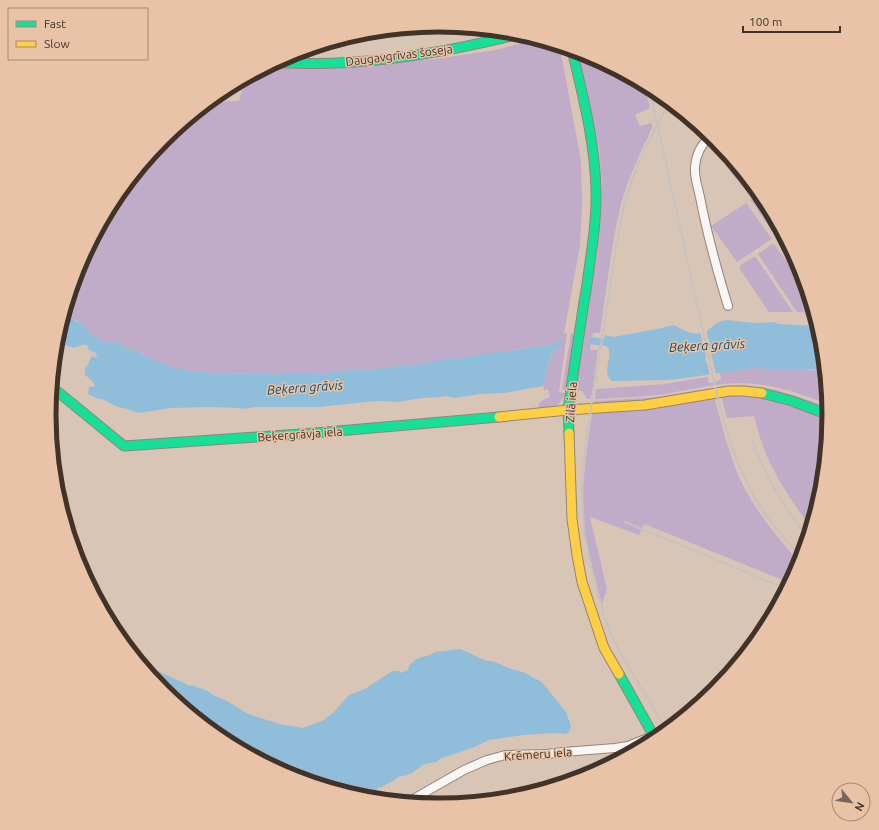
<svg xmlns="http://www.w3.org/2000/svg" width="879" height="830" viewBox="0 0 879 830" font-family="Ubuntu,sans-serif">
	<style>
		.green { fill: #c0acc8 }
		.water { fill: #90bdda }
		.pier { fill: #d9c5b6 }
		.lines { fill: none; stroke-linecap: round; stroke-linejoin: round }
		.canal { stroke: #90bdda; stroke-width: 7 }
		.street-casing { stroke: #938478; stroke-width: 10 }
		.fast-casing { stroke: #938478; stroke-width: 11 }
		.slow-casing { stroke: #938478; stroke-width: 11 }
		.street { stroke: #f9f6f4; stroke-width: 8 }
		.fast { stroke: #16e098; stroke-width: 9 }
		.slow { stroke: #ffcf43; stroke-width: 9 }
		.rail { stroke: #c7c2bd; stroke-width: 2 }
		.labels { text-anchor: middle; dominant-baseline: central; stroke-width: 3; stroke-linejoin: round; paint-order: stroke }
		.street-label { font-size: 12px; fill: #423328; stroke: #e8c3a7 }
		.water-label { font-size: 13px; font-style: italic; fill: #154d6d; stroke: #e8c3a7 }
		.rim { fill: none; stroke: #423328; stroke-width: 5 }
	</style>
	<rect width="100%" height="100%" fill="#d9c5b6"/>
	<!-- green -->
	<path class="green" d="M538,39L560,46V48L581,161L582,204L580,246L564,333H567L559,392L565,393C560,407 554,408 539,409C537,401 544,399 550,397L548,389L544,391C542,379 550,361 554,350L562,347V341L550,345L505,351L461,359L454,358L432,361L412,366H394L390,368H381L367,370L365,369L328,372C322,375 316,373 310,373C298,373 283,372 272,376L267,373L222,374L188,371L182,368L177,369L145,356L143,353H141L135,350L126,348L117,343L101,341L89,333L78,321L69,318L65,314L79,266L115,198L164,139L209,102L239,101L245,79L263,69H330L435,59L495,50Z
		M578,52L589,55L645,85L650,108L635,115L640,126L652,123V128C640,154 627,180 620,208C611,248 606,292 600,333H593L590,350H598L591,399H587L582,391H578L577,380L597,256L601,219L602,183L599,150Z
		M732,160L750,182L742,187L725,164Z
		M760,193L764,199L800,266L803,277L778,240L779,238L777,235L774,234L750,199Z
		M746,203L772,239L737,262L711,226Z
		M772,244L775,245L807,291L814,313L797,312L758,254Z
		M755,256L793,312H769L739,268L741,265Z
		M571,333H573L574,336L566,390L562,389Z
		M753,368C777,369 801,368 825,371L828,404C805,396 780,386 755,384C725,381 695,389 665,394C642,397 618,398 595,399L596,389L664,384L708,377L709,383L721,380L720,372Z
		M741,385L759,387L777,390L823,405L829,407V411L777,392L593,405L594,401L657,397L725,386Z
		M721,396H758L829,419L822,491L811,528C796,507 781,486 770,463C763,448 758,432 754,416L727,418Z
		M714,397C722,424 728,453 740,479C755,511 777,537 800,563L790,583L644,524L639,535L590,517L607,589L602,604C596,581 589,556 585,532C580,493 586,453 592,414Z"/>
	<!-- water -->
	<path class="water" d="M65,314L69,318L85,325V328L89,333L97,336L99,340L101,341L117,343L119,341L123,346L126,348L135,350L141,353H142L145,356L177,369L179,368H182L188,371L222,374L267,373L272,375C283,372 298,373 310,373C316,373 322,375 328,372L365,369L367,370L381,368H390L394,366H412L432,361L454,358L461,359L464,357L483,354L550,345L562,341V347L554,350L548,365L543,386L504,393L479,394L455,398L446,396L441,397L422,398L398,402L381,401L366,402L319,407H255L242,409L240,408L208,407L172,408L138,413L136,412H134L128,409L118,407L102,399H99L88,394L89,387H92L95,385L91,380L85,375V368C89,365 89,360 92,356L95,358L96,357L97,355L96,353L89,350L87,345C81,344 77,349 71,347C68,347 65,344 62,344L56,349L57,339Z
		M726,320L755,323L774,322L778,324L818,326L822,339L825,371L812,369H770L753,368L679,379L666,380L612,381C601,372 613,359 608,347L603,345L605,335L613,337L657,329L674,325C683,331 697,337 707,331C710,329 712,327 714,325C718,322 722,321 726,320Z
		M460,649L465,651L484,660L495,662L511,669L523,672L542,682L566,712L571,726L569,732L565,734L556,733L523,735L489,740L477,746L442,758L436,762L429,763L423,765L412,773L403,776L398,777L393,781L371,792L360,797L290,775L223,739L164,691L141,663L190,686L191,685L208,691L213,695L225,700L248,714L280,724L303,728L322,721L334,712L349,695L365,689L392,671H399L400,673L408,670L409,666C412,663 415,659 419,658C425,656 430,656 435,652Z"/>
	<!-- pier -->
	<path class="pier" d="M706,329L708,340L709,339L710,343L709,344L716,375L710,376L707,362H706L705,358H706L700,331Z"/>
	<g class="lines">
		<!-- canal -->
		<path class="canal" d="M593,341L604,342L613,345"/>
		<!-- street casing -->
		<g class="street-casing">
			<path id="street" d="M711,136C701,144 696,154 695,167C694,176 698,188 700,197C707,234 717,270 728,306
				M408,802L464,770L487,760L498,757L505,755L547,754L563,752L615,748L628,746L653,736"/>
		</g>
		<!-- fast casing -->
		<g class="fast-casing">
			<path id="fast" d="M275,63C295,63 316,64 336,63C398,61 460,49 520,34
				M52,387L124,446L315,433L499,417
				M762,393L792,401L829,415
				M569,433L568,410C574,368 580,326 587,284C591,253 597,222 596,190C595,143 583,96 572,50
				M619,674L656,740"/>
		</g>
		<!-- slow casing -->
		<g class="slow-casing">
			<path id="slow" d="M499,417L568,410L645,405L729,391H743L762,393
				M569,433L572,519L577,555L582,582L604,648L619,674"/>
		</g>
		<!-- street -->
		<use href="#street" class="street"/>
		<!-- fast -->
		<use href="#fast" class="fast"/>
		<!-- slow -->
		<use href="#slow" class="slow"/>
		<!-- rail -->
		<path class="rail" d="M649,87L718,399C729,440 741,481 766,515C777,531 789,544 802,558
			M752,440C765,476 784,508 808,538
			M625,522L787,589
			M667,731L625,661L615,643L604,615L594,579L584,533L582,487L585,451L592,400L603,332L617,241L624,205L632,180L646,146L660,120L670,102"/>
	</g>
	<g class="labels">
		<!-- street labels -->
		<g class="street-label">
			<text transform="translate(399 55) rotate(-7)">Daugavgrīvas šoseja</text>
			<text transform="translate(571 402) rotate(-86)">Zilā iela</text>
			<text transform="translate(300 434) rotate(-4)">Beķergrāvja iela</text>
			<text transform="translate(538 754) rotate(-4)">Krēmeru iela</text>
		</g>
		<!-- water labels -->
		<g class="water-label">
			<text transform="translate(707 345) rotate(-3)">Beķera grāvis</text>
			<text transform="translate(305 387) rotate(-4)">Beķera grāvis</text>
		</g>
	</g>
	<!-- crop -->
	<path d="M0 0H879V830H0ZM56 415a383 383 0 1 1 766 0a383 383 0 1 1-766 0Z" fill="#e8c3a7" fill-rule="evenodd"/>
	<path class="rim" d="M56 415a383 383 0 1 1 766 0a383 383 0 1 1-766 0Z"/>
	<!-- legend -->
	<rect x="8" y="8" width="140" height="52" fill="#e8c3a7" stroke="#a68974"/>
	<rect x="16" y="21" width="20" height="6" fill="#16e098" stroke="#a68974"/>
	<text x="44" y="28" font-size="12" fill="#423328">Fast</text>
	<rect x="16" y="41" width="20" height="6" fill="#ffcf43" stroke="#a68974"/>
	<text x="44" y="48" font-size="12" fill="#423328">Slow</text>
	<!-- north arrow -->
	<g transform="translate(851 802) rotate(119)"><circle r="19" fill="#e8c3a7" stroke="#a68974"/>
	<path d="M0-3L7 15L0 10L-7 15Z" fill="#77665a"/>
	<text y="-6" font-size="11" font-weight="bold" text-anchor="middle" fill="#423328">N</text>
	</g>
	<!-- scale -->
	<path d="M743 26v6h97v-6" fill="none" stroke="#423328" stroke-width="2"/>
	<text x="749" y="26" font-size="12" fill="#423328" stroke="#e8c3a7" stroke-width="3" paint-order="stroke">100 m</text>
</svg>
